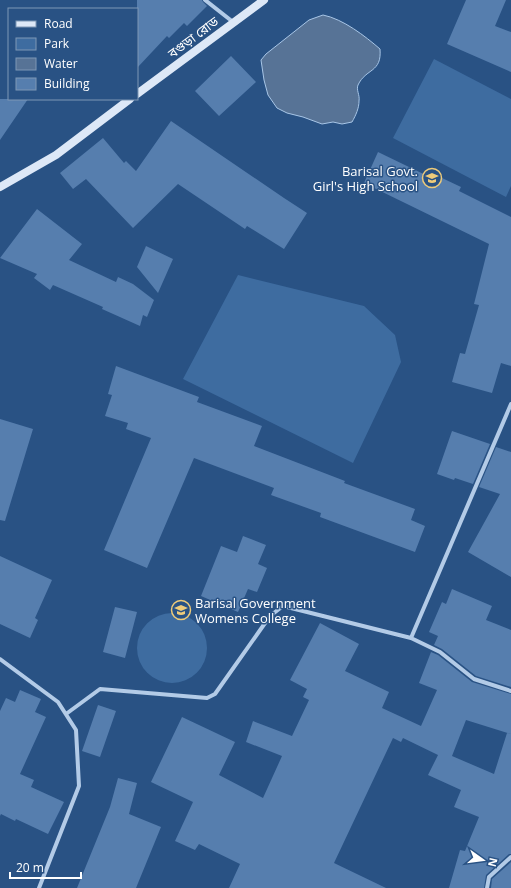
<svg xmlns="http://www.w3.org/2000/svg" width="511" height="888" viewBox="0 0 511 888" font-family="'Open Sans','Noto Sans Bengali',sans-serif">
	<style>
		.green { fill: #3e6ca0 }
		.water { fill: #577396; stroke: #a8c6e7 }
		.building { fill: #567eae }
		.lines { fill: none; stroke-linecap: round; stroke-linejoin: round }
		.street { stroke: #b3cbe7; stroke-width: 4 }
		.secondary { stroke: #dde8f7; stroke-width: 8 }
		.labels { text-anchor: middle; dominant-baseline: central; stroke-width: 3; stroke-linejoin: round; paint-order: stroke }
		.street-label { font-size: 13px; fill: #fff; stroke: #295284 }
		.poi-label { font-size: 13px; fill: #fff; stroke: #295284; text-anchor: end }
	</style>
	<rect width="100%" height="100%" fill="#295284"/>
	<!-- green -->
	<path class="green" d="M434,59L511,99V186L506,197L393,138Z
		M238,275L364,306L395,335L401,362L353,463L183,379Z
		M137 648a35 35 0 1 1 70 0a35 35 0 1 1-70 0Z"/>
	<!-- water -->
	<path class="water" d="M323,15C343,19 365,36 380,49C382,73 366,68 358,85C356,90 360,95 359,101C359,108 356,115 352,122L342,124L333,122L322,124L303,117L287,113L277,108L268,95L264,80L261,60L266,54L309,20Z"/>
	<!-- building -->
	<path class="building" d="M137,0H202L203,2L207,6L187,26L184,23L169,38L167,36L137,68Z
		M466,0H506L495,26L511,32V72L447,44Z
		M231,56L256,82L219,116L195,91Z
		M0,99H28L0,140Z
		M171,121L284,198L307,213L284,249L247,226L245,229L178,184L133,228L86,179L73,189L60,173L103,138L124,163L126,161L136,171Z
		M378,152L440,182L442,178L461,187L459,191L511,217V366L501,363L492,393L452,382L460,353L465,354L479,305L474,304L489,244L364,183Z
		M37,209L82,244L69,260L116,282L118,277L133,284L154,300L147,317L143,315L140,326L102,309L103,307L53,285L50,290L34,278L37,274L0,258Z
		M146,246L173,259L158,293L137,267Z
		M116,366L199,397L197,402L262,426L254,446L345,481L344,483L415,509L411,520L425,526L415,552L320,517L321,513L271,495L274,488L194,458L147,568L104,550L151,438L126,429L128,423L105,416L112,395L108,394Z
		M0,419L33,429L5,521L0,520Z
		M452,431L490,444L473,484L455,478L454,480L437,474Z
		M496,447L511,452V577L468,552L500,494L479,487Z
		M243,536L266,545L258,564L267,568L257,592L248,589L238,612L201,596L221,546L237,552Z
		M0,556L52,580L35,618L38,620L30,638L0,624Z
		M452,589L492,606L486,620L511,630V687L476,676L442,649L434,645L438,636L429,632L442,602L446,604Z
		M115,607L137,612L125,658L103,652Z
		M320,623L359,644L345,671L389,692L382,708L421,726L437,690L419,683L431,652L438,655L472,682L511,694V734L466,720L452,756L494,774L507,733L511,734V854H509L486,875L484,888H449L460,850L465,851L479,817L454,807L461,790L428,775L438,755L403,738L401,742L393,738L334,863L386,888H229L240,864L199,844L195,850L175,841L193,802L151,782L182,717L235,742L219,775L263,798L282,756L246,742L253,721L292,736L309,700L303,697L307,689L290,680Z
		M20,690L41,699L35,712L46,717L20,774L34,780L31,787L64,802L48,834L16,819L15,821L1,814L0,816V711L6,698L15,702Z
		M98,705L116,711L100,757L82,751Z
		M118,778L137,783L129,814L161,827L136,888H77L110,807Z
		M511,862V888H491L492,879Z"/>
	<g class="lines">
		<!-- street -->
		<path class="street" d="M205,0L233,22
			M411,638L511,404
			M0,659L58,702L76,730L79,786L39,888
			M66,714L100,689L207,698L215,694L270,616L283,606L411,638L440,652L474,679L511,691
			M487,888L489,877L511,857"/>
		<!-- secondary -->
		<path class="secondary" d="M137,94L264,0
			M0,187L56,155L130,99"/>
	</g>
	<!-- icons -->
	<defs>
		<g id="school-ring" transform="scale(1)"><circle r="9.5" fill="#295284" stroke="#eecb7a" stroke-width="1.5"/><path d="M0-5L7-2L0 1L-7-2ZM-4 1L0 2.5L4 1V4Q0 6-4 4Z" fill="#eecb7a"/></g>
	</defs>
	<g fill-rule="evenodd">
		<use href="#school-ring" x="432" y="178"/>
		<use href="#school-ring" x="181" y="610"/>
	</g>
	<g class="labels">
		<!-- street labels -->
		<g class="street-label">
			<text transform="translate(193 37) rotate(-37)">বগুড়া রোড</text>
		</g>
		<!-- poi labels -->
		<g class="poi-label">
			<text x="418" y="171">Barisal Govt.<tspan x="418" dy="15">Girl's High School</tspan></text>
			<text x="195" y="603" text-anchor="start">Barisal Government<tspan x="195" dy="15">Womens College</tspan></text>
		</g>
	</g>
	<!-- legend -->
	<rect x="8" y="8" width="130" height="92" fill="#295284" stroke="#7f97b5"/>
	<rect x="16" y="21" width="20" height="6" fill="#dde8f7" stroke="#7f97b5"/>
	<text x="44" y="28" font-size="12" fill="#ffffff">Road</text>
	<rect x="16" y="38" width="20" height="12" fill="#3e6ca0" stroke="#7f97b5"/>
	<text x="44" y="48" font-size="12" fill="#ffffff">Park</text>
	<rect x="16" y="58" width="20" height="12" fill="#577396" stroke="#7f97b5"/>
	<text x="44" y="68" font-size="12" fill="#ffffff">Water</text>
	<rect x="16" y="78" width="20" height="12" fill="#567eae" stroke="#7f97b5"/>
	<text x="44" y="88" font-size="12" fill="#ffffff">Building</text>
	<!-- north arrow -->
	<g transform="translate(483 860) rotate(104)" stroke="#295284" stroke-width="3" paint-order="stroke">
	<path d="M0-3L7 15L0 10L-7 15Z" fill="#ffffff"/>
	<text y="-6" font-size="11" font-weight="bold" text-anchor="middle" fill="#ffffff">N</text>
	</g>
	<!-- scale -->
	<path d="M10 872v6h71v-6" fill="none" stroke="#ffffff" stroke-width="2"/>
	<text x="16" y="872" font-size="12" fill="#ffffff" stroke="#295284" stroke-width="3" paint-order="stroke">20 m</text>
</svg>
